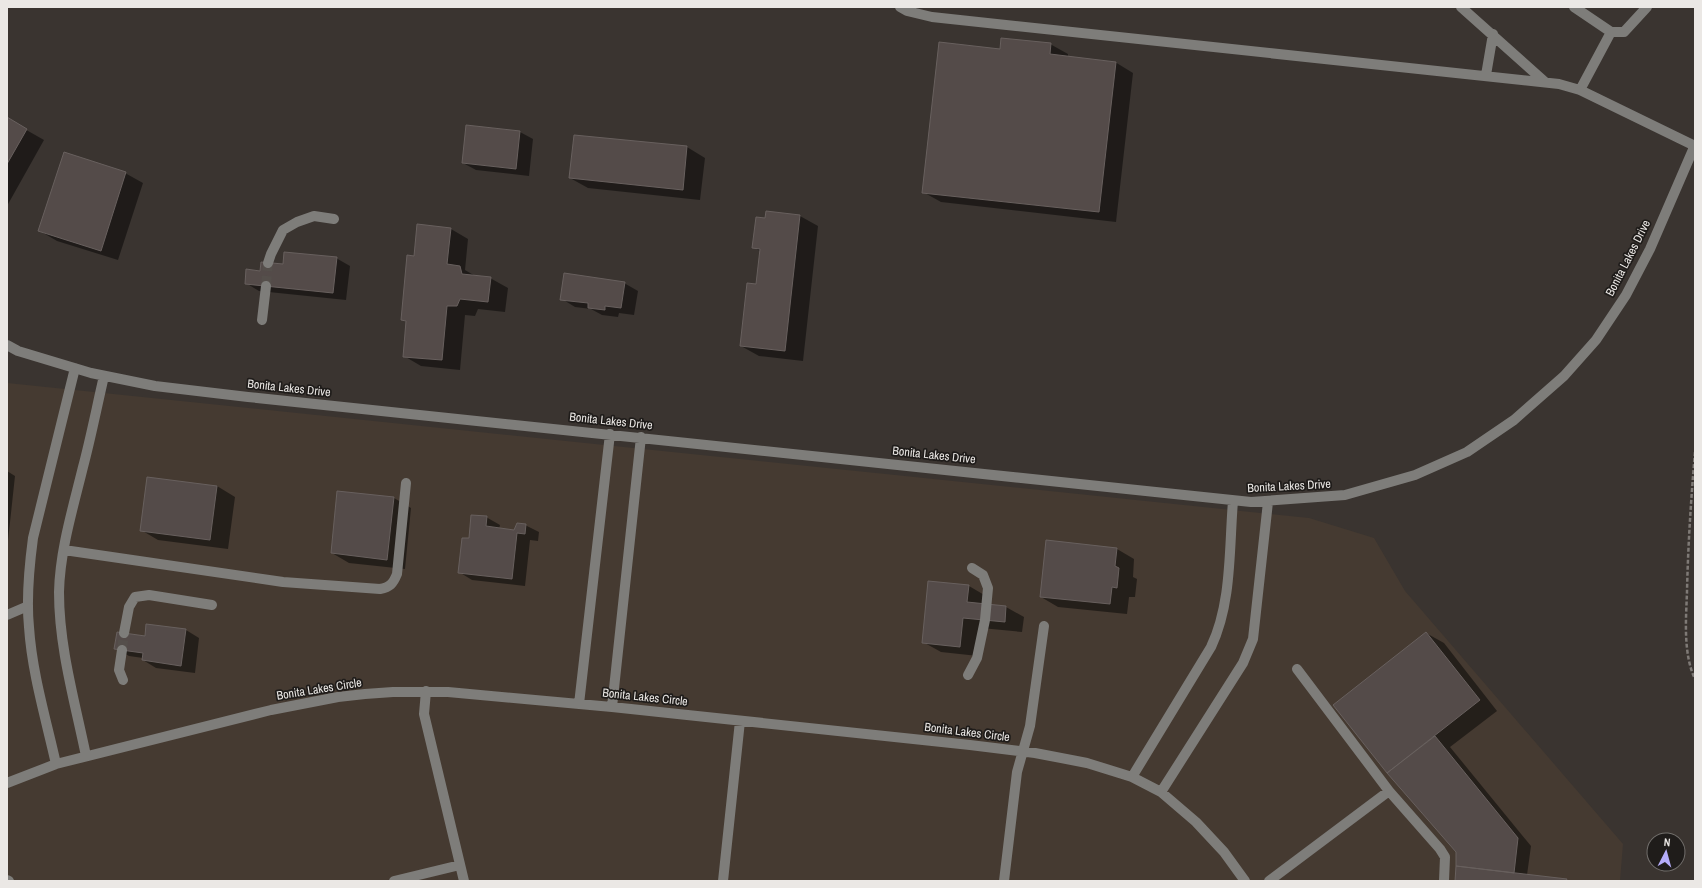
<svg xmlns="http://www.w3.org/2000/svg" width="1702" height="888" viewBox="0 0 1702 888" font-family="'Archivo Narrow',sans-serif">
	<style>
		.built { fill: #453a31 }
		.shadow { fill: #0007 }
		.building { fill: #544b49; stroke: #68605e }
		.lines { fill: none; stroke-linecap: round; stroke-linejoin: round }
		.minor-tunnel { stroke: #554f4b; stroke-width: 10; stroke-dasharray: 10 5; stroke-linecap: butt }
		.path { stroke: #7f7a76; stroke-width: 2.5; stroke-dasharray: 4 2; stroke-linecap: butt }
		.minor { stroke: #7e7d7a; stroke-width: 10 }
		.labels { text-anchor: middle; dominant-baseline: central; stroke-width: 3.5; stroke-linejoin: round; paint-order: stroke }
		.street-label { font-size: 12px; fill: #ebe8e5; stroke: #1f1c1a }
	</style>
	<rect width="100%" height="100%" fill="#3a3430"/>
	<!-- built -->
	<path class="built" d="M7,383L1309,518L1374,538L1405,591L1623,844L1620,881H7Z"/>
	<!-- shadow -->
	<path class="shadow" d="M1050,44L1068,54V57L1115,62L1133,73L1116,222L941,202L923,192L1001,50Z
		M7,119L44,140L7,206Z
		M520,132L533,139L529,176L476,170L463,163Z
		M574,136L687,147L705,158L700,200L588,188L570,178Z
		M125,173L143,183L118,260L57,241L40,231Z
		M767,212L800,216L818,226L803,361L759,356L741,346L757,285L760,251L753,247L766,219Z
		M451,229L468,239L465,270L477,277L490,278L508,288L505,312L478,309L475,316L465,315L460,370L421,366L404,356L407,322L402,320L415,257Z
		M336,258L350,266L346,300L259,291L246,283L261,272L284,265Z
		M624,283L638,291L634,315L619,313L618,317L602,315L591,309L575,307L562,299Z
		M7,471L15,476L7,550Z
		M217,486L235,497L228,549L158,540L141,530Z
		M394,498L411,508L405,569L349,563L332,553Z
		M486,517L500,525L499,529L514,531L525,525L539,532L538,541L530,540L525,586L472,580L459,572L470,539Z
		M1117,549L1134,559L1133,577L1137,579L1135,597H1129L1127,614L1058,607L1041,597Z
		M969,586L986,596L985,605L1006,607L1024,617L1022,632L981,628L978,656L941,652L923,642Z
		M147,625L186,630L199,638L195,673L156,668L143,660V658L129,656L115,648L145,637Z
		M1426,633L1444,643L1497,711L1450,747L1531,846L1527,875L1568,881H1456L1457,851L1388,772L1335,705Z"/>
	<!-- building -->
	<path class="building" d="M1001,38L1051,43L1050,54L1116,62L1099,212L922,193L939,42L1000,49Z
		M7,117L27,129L7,164Z
		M466,125L520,131L516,169L462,163Z
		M574,135L687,146L683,190L569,178Z
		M64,152L126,172L101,251L38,231Z
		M766,211L800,215L785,351L740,346L747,283L756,284L760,249L752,248L756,217L765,218Z
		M417,224L451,228L447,264L460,266L462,274L491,277L488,302L460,299L457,306H447L442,360L403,357L406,321L401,320L407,255L414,256Z
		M284,252L337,257L333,293L245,284L246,269L260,271L261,262L283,264Z
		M564,273L625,282L621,308L605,306V310L588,308V303L560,300Z
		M147,477L217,486L210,540L140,531Z
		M337,491L394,497L387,560L331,553Z
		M471,515L487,516L486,526L514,530L517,523L526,524L525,534L517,533L512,579L458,573L462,538H469Z
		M1046,540L1117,548L1115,566L1119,568L1117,588L1112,587L1110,604L1040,597Z
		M928,581L969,585L967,602L1006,606L1005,622L963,618L960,647L922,643Z
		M146,624L186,629L181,666L142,660L143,653L114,649L117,632L145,636Z
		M1426,632L1480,700L1387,773L1333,705Z
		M1435,736L1518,838L1514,873L1456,866V852L1387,773Z
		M1456,866L1567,879L1566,881H1455Z"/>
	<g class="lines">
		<!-- minor-tunnel -->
		<path class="minor-tunnel" d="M266,286L268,263
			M122,650L124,633"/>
		<!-- path -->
		<path class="path" d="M1695,452C1691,499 1688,545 1687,592C1686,619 1683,654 1695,679"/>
		<!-- minor -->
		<path class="minor" d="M900,7L907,11L932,17L1559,84L1580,90L1695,146
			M1461,7L1545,82
			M1574,7L1611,32H1624L1647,7
			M1486,75L1493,34
			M1580,90L1611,32
			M268,263L271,254L283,230L297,222L314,216L334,219
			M262,320L266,286
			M7,345L18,351L91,373L155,386L248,397L1251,502L1345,495L1415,475L1467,452L1514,420L1564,376L1596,340L1626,295L1650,249L1695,145
			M64,550L283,582L380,589C390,587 393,584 397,574L406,483
			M7,615L28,606
			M124,633L129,607L135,597L149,595L212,605
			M122,650L119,670L123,680
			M1297,669L1389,791L1440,849L1445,857L1444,881
			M968,675L977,658L985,620L988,588L983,575L972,568
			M426,691L424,714L464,881
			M579,704L610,434
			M612,707L641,437
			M86,756C75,702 59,648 59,592C60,550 73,508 83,467C91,437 97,406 104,376
			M56,764C46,719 32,673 29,627C26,597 29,568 33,538L75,368
			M1132,777L1211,647C1232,603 1229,549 1233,501
			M7,783L56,764L271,710L338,697L365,694L393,692H448L612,707L970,745L1035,753L1087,763L1132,777L1161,792L1196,822L1224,852L1245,881
			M1161,792L1243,663L1253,639L1268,502
			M7,880L9,881
			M394,881L460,865
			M723,881L740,721
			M1004,881L1017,772L1030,726L1044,626
			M1269,881L1389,791"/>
	</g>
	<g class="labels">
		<!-- street labels -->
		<g class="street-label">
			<text transform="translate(1628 258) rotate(-63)">Bonita Lakes Drive</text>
			<text transform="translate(289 388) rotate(6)">Bonita Lakes Drive</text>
			<text transform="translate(611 421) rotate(6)">Bonita Lakes Drive</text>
			<text transform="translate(934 455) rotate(6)">Bonita Lakes Drive</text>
			<text transform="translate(1289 486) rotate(-3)">Bonita Lakes Drive</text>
			<text transform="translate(319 689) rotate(-9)">Bonita Lakes Circle</text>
			<text transform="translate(645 697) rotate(6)">Bonita Lakes Circle</text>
			<text transform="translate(967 732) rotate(7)">Bonita Lakes Circle</text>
		</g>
	</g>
	<!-- border -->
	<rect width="1702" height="888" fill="none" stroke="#ebe8e5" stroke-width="16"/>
	<!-- north arrow -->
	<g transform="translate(1666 852) rotate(6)"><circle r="19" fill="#1f1c1a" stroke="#716e6b"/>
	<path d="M0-3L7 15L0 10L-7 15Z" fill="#b4acf9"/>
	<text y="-6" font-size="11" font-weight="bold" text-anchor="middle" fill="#ebe8e5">N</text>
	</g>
</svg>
